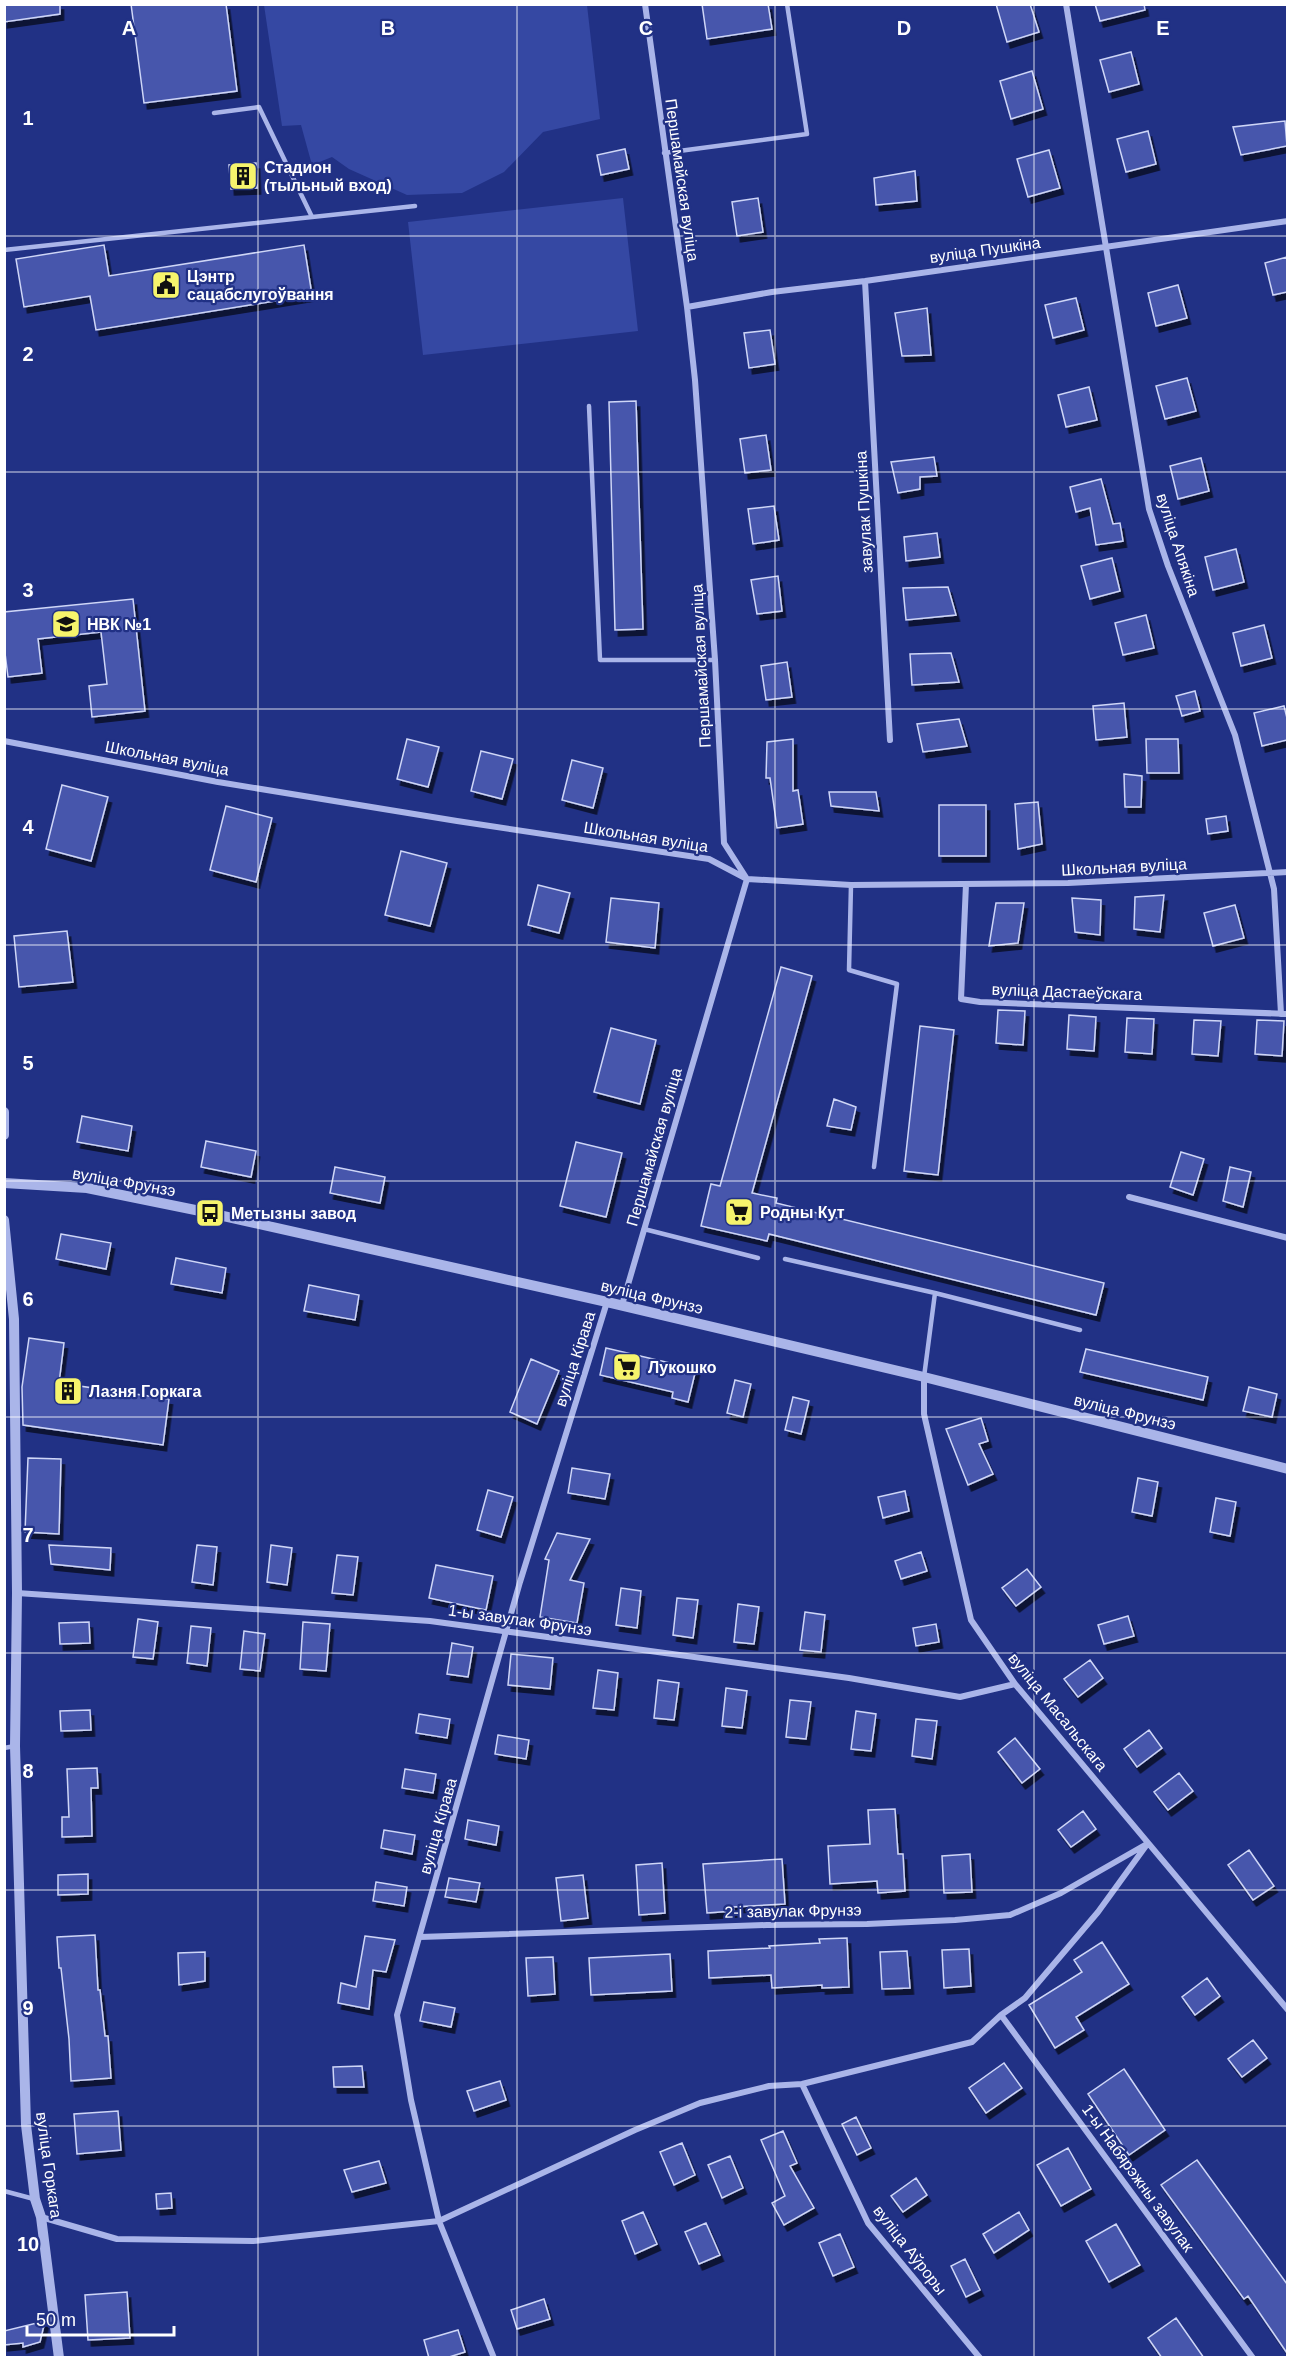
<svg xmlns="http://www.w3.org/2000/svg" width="1292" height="2362" viewBox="0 0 1292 2362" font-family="Helvetica,sans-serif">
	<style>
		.green { fill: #3548a3 }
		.building { fill: #4657ac; stroke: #cfd6f7; stroke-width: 1.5; filter: url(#shadow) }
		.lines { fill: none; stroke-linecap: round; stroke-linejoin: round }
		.service { stroke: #aab5e9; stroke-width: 4.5 }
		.minor { stroke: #aab5e9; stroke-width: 6 }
		.tertiary { stroke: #aab5e9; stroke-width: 10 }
		.grid { fill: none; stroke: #fff; stroke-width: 1.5; stroke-opacity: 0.55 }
		.labels { text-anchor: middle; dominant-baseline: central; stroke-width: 4.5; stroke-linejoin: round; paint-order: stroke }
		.poi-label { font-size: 16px; font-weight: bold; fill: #fff; stroke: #213185; text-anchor: start }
		.street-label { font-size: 16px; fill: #fff; stroke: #213185 }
		.grid-label { font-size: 20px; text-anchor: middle; font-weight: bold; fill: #fff; stroke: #213185; stroke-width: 4.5; stroke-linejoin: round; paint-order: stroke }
	</style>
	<defs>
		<filter id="shadow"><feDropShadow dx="3.5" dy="6" stdDeviation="0" flood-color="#0009"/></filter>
	</defs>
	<rect width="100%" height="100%" fill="#213185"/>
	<!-- green -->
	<path class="green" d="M264,5H587L600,119L543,132L504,172L462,193L407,195L349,169L332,157L312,165L301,125L282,126Z
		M623,198L638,331L423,355L408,222Z"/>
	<!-- building -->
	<path class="building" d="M4,4H60V14L4,22Z
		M131,4H226L237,91L144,103Z
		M702,4H768L772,29L707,39Z
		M996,4H1030L1039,32L1007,42Z
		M1095,4H1144L1145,10L1100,21Z
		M1131,52L1139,84L1109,92L1100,60Z
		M1032,71L1043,109L1011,119L1000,81Z
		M1285,121L1287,146L1241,155L1233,127Z
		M1148,131L1156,164L1126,172L1117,139Z
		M625,149L629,169L601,175L597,155Z
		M1049,150L1060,188L1028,197L1017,159Z
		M256,163L257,188L231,189L229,165Z
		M915,171L917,201L876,205L874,178Z
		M758,198L763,232L737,236L732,202Z
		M104,245L109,276L304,245L312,295L96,330L90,296L24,307L16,259Z
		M1287,257V292L1273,295L1265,263Z
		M1178,285L1187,318L1156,326L1148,293Z
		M1076,298L1084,330L1053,338L1045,305Z
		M927,308L931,355L902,356L895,313Z
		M770,330L775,364L749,368L744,333Z
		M1187,378L1196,411L1165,419L1156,386Z
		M1089,387L1097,420L1066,427L1058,395Z
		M636,401L643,629L615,630L609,402Z
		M766,435L771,470L745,473L740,439Z
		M934,457L937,476L920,477V489L898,493L891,462Z
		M1201,458L1209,491L1178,499L1170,466Z
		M1101,479L1113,524L1120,523L1123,541L1096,545L1090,508L1076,512L1070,487Z
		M774,506L779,540L753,544L748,509Z
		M937,533L940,557L906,561L904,537Z
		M1236,549L1244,582L1213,590L1205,557Z
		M1112,558L1120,591L1090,599L1081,566Z
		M778,576L782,611L757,614L751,580Z
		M948,587L956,615L906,620L903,588Z
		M133,599L145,711L92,717L89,686L107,684L101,632L38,639L42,673L8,677L4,645V612Z
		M1146,615L1154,648L1123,655L1115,623Z
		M1264,625L1272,658L1241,666L1233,633Z
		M951,653L959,682L912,685L910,654Z
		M787,662L792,697L766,700L761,666Z
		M1195,691L1200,711L1182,716L1176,696Z
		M1124,703L1127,737L1096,740L1093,706Z
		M1284,706L1287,718V740L1262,746L1254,713Z
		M959,719L967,746L923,752L917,724Z
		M407,739L439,747L428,787L397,779Z
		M793,739V791L798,790L803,824L777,828L770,778H766L767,742Z
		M1146,739H1178L1179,773H1147Z
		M481,751L513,759L502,799L471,791Z
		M572,760L603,768L593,808L562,800Z
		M1124,774L1142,776L1141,807H1125Z
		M62,785L108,797L91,861L46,849Z
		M829,792H876L879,811L831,806Z
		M1038,802L1042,844L1018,849L1015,804Z
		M939,805H986V856H939Z
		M226,806L272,818L256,882L210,870Z
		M1226,816L1228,831L1208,834L1206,819Z
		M401,851L447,863L430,926L385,915Z
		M538,885L570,893L559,933L528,925Z
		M1164,895L1160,932L1134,929L1135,897Z
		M611,898L659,903L655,948L606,942Z
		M1072,898L1101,900L1100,935L1075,932Z
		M996,903H1024L1018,943L989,946Z
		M1235,905L1244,938L1213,946L1204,913Z
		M67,931L73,982L19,987L14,936Z
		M781,967L812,976L752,1193L777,1198L776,1203L1104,1283L1096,1315L769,1234L767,1241L701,1226L711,1184L720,1186Z
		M998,1010L1025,1011L1023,1045L996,1043Z
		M1069,1015L1096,1017L1094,1051L1067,1049Z
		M1127,1018L1154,1019L1152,1054L1125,1052Z
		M1194,1020L1221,1021L1218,1056L1192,1054Z
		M1257,1020L1284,1021L1282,1056L1255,1054Z
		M920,1026L954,1030L938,1175L904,1171Z
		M611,1028L656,1040L640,1104L594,1092Z
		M834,1099L856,1107L851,1130L827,1126Z
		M82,1116L132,1126L128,1151L77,1142Z
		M206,1141L256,1151L251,1177L201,1167Z
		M576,1142L622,1153L606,1217L560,1206Z
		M1181,1152L1204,1159L1193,1195L1170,1187Z
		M335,1167L385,1177L380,1203L330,1193Z
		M1230,1167L1251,1172L1243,1207L1223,1201Z
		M61,1234L111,1243L106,1269L56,1259Z
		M176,1258L226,1268L222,1293L171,1284Z
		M309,1285L359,1295L355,1320L304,1311Z
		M29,1338L64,1343L59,1383L169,1399L163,1445L23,1425L22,1387Z
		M606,1348L696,1369L688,1402L672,1398L673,1392L600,1375Z
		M1086,1349L1208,1377L1203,1400L1080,1372Z
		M531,1359L559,1371L537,1424L510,1412Z
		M735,1380L751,1384L743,1417L727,1413Z
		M1249,1387L1277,1394L1272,1417L1243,1411Z
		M793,1397L809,1401L801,1434L785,1430Z
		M981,1418L988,1441L979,1444L993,1474L968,1485L946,1429Z
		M28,1458L61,1459L59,1534L25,1532Z
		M572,1468L610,1474L605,1499L568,1493Z
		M1138,1478L1158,1482L1152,1516L1132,1512Z
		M488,1490L513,1497L501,1537L477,1530Z
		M905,1491L909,1511L883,1518L878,1497Z
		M1216,1498L1236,1502L1230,1536L1210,1532Z
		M557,1533L590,1539L570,1580L584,1583L577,1623L540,1617L549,1560L545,1559Z
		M49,1545L111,1548L110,1570L51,1564Z
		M197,1545L217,1547L213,1585L192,1582Z
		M271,1545L292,1548L287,1585L267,1582Z
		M921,1552L927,1571L901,1579L895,1561Z
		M337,1555L358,1557L353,1595L332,1593Z
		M436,1565L493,1576L486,1610L429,1598Z
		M1027,1569L1041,1587L1016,1606L1002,1588Z
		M621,1588L641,1591L637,1628L616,1625Z
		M677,1598L698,1600L693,1638L673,1635Z
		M738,1604L759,1607L754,1644L734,1642Z
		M805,1612L825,1615L821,1652L800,1650Z
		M1128,1616L1134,1636L1104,1644L1098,1625Z
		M138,1619L158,1622L153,1659L133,1657Z
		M89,1622L90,1643L60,1644L59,1623Z
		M303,1622L330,1624L326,1671L300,1669Z
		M936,1624L939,1642L916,1646L913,1628Z
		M191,1626L211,1628L207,1666L187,1663Z
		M244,1631L265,1634L260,1671L240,1669Z
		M452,1643L473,1647L468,1677L447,1674Z
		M511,1654L553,1658L550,1689L508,1685Z
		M1090,1660L1103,1678L1078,1697L1064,1679Z
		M598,1670L618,1673L614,1710L593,1708Z
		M658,1680L679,1683L674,1720L654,1718Z
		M726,1688L747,1691L742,1728L722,1726Z
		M790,1700L811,1702L806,1739L786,1737Z
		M90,1710L91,1730L61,1731L60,1711Z
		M856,1711L876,1714L871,1751L851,1749Z
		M419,1714L450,1719L447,1738L416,1733Z
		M916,1719L937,1721L932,1759L912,1756Z
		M1149,1730L1162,1748L1137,1767L1124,1749Z
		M498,1735L529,1740L526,1759L495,1754Z
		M1015,1738L1040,1769L1022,1783L998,1752Z
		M97,1768L98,1788H91L92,1836L62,1837V1817H69L67,1769Z
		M405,1769L436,1774L433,1793L402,1788Z
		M1179,1773L1193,1791L1168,1810L1154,1792Z
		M895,1809L898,1854H903L905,1891L878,1893L877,1881L830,1884L828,1846L870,1844L868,1810Z
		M1083,1811L1096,1829L1071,1847L1058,1830Z
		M468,1820L499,1826L496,1845L465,1839Z
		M384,1830L415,1835L412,1854L381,1848Z
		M1249,1850L1274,1886L1253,1900L1228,1865Z
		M970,1854L972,1892L944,1893L942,1856Z
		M782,1859L785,1904L733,1907L734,1911L707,1913L703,1864Z
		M662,1863L665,1913L639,1915L636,1865Z
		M88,1874V1894L58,1895V1875Z
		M583,1875L588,1918L561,1921L556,1878Z
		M449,1878L480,1883L476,1902L445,1897Z
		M376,1882L407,1887L404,1906L373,1901Z
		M95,1935L98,1990H100L105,2036H108L111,2078L71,2081L69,2039L61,1968H59L57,1937Z
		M365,1936L395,1940L386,1972L373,1970L369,2009L338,2003L341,1983L356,1987Z
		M847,1938L849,1987L822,1988V1985L772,1988L771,1975L709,1978L708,1951L770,1948L769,1946L820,1943L819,1939Z
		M1102,1942L1129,1984L1076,2017L1084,2030L1055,2048L1029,2005L1082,1972L1074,1960Z
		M969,1949L971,1986L944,1988L942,1950Z
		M907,1951L910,1988L882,1989L880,1952Z
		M205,1952V1981L179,1985L178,1953Z
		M670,1954L672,1991L591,1995L589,1958Z
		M553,1957L555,1994L528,1996L526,1958Z
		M1207,1978L1220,1996L1195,2015L1182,1997Z
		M424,2002L455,2008L451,2027L420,2021Z
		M1253,2040L1267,2058L1242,2077L1228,2059Z
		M1004,2063L1022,2088L986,2113L969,2088Z
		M362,2066L364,2087H334L333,2067Z
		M1124,2069L1165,2130L1129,2155L1088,2094Z
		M500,2081L506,2100L474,2111L467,2091Z
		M118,2111L121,2150L77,2154L74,2114Z
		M856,2117L871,2148L857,2155L842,2124Z
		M783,2131L797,2163L790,2166L814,2208L784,2225L772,2203L785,2196L761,2140Z
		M682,2143L695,2175L674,2185L660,2152Z
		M1068,2148L1091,2189L1061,2206L1037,2165Z
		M730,2156L743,2188L722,2198L708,2165Z
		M1197,2160L1287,2284V2353L1248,2296L1244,2299L1161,2185Z
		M379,2161L386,2183L352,2192L344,2170Z
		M916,2178L927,2195L903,2212L891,2196Z
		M171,2193L172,2208L157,2209L156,2194Z
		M643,2212L657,2244L635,2254L622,2221Z
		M1019,2212L1029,2230L994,2253L983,2234Z
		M706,2223L720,2255L699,2264L685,2232Z
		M1116,2224L1140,2265L1109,2282L1086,2241Z
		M840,2234L854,2267L833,2276L819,2243Z
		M965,2259L980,2290L966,2297L951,2266Z
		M127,2292L130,2338L88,2340L85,2295Z
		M544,2299L550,2319L517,2329L511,2310Z
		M1176,2318L1204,2358H1162L1148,2338Z
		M45,2321L40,2342L23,2347V2343L4,2345V2331Z
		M458,2330L465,2352L446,2358H429L424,2340Z"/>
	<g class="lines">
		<!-- service -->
		<path class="service" d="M214,113L259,107L312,217
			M664,153L807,134L787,4
			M4,250L415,206
			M589,406L600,660H715
			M851,885L849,970L897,984L874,1167
			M644,1229L758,1258
			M785,1259L935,1293L1080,1330
			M924,1377L935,1293
			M4,1748L15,1746
			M4,2191L34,2199"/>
		<!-- minor -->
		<path class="minor" d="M1066,4L1149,509L1168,566L1235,735L1274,889L1281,1014
			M865,281L890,740
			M687,307L772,292L865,281L1288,221
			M4,741L218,782L457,821L709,859L747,879L851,885L1068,883L1288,872
			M966,884L961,999L980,1002L1288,1014
			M1129,1197L1288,1238
			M622,1305L747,879L724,843L715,660L695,380L687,307L645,4
			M924,1377V1414L971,1620L1015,1684L1288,2010
			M17,1593L430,1621L849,1678L960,1697L1015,1684
			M420,1937L767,1925L867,1924L955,1920L1010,1915L1061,1893L1145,1845
			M1001,2015L1253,2358
			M802,2084L868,2223L980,2358
			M41,2217L117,2239L253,2241L439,2221L635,2130L700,2103L769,2086L802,2084L972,2042L1001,2015L1025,1998L1098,1912L1148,1843
			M494,2358L439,2221L411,2100L397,2015L520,1582L607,1302"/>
		<!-- tertiary -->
		<path class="tertiary" d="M4,1112V1135
			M4,1183L87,1188L210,1213L607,1302L924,1377L1288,1469
			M4,1220L14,1319L17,1593L15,1746L26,2125L35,2199L41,2217L59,2358"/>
	</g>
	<!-- grid -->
	<path class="grid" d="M258,4V2358M517,4V2358M775,4V2358M1034,4V2358M4,236H1288M4,472H1288M4,709H1288M4,945H1288M4,1181H1288M4,1417H1288M4,1653H1288M4,1890H1288M4,2126H1288"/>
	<!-- icons -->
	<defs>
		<g id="building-square" transform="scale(1.5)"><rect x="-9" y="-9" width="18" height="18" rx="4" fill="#f6f46c" stroke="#213185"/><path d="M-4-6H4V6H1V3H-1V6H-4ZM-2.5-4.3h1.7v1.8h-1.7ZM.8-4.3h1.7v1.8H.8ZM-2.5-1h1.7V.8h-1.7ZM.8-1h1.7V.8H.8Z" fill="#111"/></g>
		<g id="civic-square" transform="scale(1.5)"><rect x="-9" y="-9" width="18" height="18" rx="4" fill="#f6f46c" stroke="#213185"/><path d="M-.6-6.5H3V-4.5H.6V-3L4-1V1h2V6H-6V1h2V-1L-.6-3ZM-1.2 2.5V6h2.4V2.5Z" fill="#111"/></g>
		<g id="school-square" transform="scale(1.5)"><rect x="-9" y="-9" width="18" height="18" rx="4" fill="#f6f46c" stroke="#213185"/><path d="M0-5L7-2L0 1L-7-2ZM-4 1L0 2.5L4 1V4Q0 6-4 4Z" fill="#111"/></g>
		<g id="supermarket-square" transform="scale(1.5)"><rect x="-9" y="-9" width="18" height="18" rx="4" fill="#f6f46c" stroke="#213185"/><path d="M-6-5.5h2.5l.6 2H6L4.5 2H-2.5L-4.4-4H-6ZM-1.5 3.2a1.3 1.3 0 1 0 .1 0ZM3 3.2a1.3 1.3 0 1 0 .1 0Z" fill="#111"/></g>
		<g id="bus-square" transform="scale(1.5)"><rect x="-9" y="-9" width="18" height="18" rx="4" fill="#f6f46c" stroke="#213185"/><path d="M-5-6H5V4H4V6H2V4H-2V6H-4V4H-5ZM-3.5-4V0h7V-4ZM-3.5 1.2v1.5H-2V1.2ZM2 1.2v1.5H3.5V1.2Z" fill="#111"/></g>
	</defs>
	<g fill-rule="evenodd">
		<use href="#building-square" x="243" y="176"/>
		<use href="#civic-square" x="166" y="285"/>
		<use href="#school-square" x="66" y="624"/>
		<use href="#supermarket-square" x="739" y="1212"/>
		<use href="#bus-square" x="210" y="1213"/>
		<use href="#supermarket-square" x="627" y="1367"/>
		<use href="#building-square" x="68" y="1391"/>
	</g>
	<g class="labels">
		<!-- poi labels -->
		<g class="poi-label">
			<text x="264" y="167">Стадион<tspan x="264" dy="18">(тыльный вход)</tspan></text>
			<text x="187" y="276">Цэнтр<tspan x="187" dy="18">сацабслугоўвання</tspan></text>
			<text x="87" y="624">НВК №1</text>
			<text x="760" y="1212">Родны Кут</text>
			<text x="231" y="1213">Метызны завод</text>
			<text x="648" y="1367">Лукошко</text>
			<text x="89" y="1391">Лазня Горкага</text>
		</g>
		<!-- street labels -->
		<g class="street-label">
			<text transform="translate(682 180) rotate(82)">Першамайская вуліца</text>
			<text transform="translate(985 250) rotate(-8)">вуліца Пушкіна</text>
			<text transform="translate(864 512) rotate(-93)">завулак Пушкіна</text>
			<text transform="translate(1178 545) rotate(72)">вуліца Апякіна</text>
			<text transform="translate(701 666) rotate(-93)">Першамайская вуліца</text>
			<text transform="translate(167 758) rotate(11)">Школьная вуліца</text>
			<text transform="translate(646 837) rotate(9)">Школьная вуліца</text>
			<text transform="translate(1124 867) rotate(-3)">Школьная вуліца</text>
			<text transform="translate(1067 992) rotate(2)">вуліца Дастаеўскага</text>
			<text transform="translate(654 1147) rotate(-74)">Першамайская вуліца</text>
			<text transform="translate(124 1182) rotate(10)">вуліца Фрунзэ</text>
			<text transform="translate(652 1297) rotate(13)">вуліца Фрунзэ</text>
			<text transform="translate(575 1359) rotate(-72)">вуліца Кірава</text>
			<text transform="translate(1125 1412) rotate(14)">вуліца Фрунзэ</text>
			<text transform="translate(520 1620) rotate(8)">1-ы завулак Фрунзэ</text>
			<text transform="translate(1058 1712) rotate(51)">вуліца Масальскага</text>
			<text transform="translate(438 1826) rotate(-74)">вуліца Кірава</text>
			<text transform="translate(793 1911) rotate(-1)">2-і завулак Фрунзэ</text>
			<text transform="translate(49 2165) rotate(82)">вуліца Горкага</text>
			<text transform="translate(1138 2178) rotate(54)">1-ы Набярэжны завулак</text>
			<text transform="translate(910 2250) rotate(52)">вуліца Аўроры</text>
		</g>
	</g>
	<g class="grid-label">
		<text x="129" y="35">A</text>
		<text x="388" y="35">B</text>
		<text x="646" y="35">C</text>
		<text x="904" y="35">D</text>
		<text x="1163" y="35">E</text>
		<text x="28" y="125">1</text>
		<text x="28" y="361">2</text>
		<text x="28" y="597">3</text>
		<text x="28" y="834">4</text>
		<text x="28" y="1070">5</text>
		<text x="28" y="1306">6</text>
		<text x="28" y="1542">7</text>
		<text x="28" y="1778">8</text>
		<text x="28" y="2015">9</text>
		<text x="28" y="2251">10</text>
	</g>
	<!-- border -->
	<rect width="1292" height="2362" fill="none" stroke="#ffffff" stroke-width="12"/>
	<!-- scale -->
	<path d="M27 2326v9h147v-9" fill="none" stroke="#ffffff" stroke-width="3"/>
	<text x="36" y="2326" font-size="18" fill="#ffffff" stroke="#213185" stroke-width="4.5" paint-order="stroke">50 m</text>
</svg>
